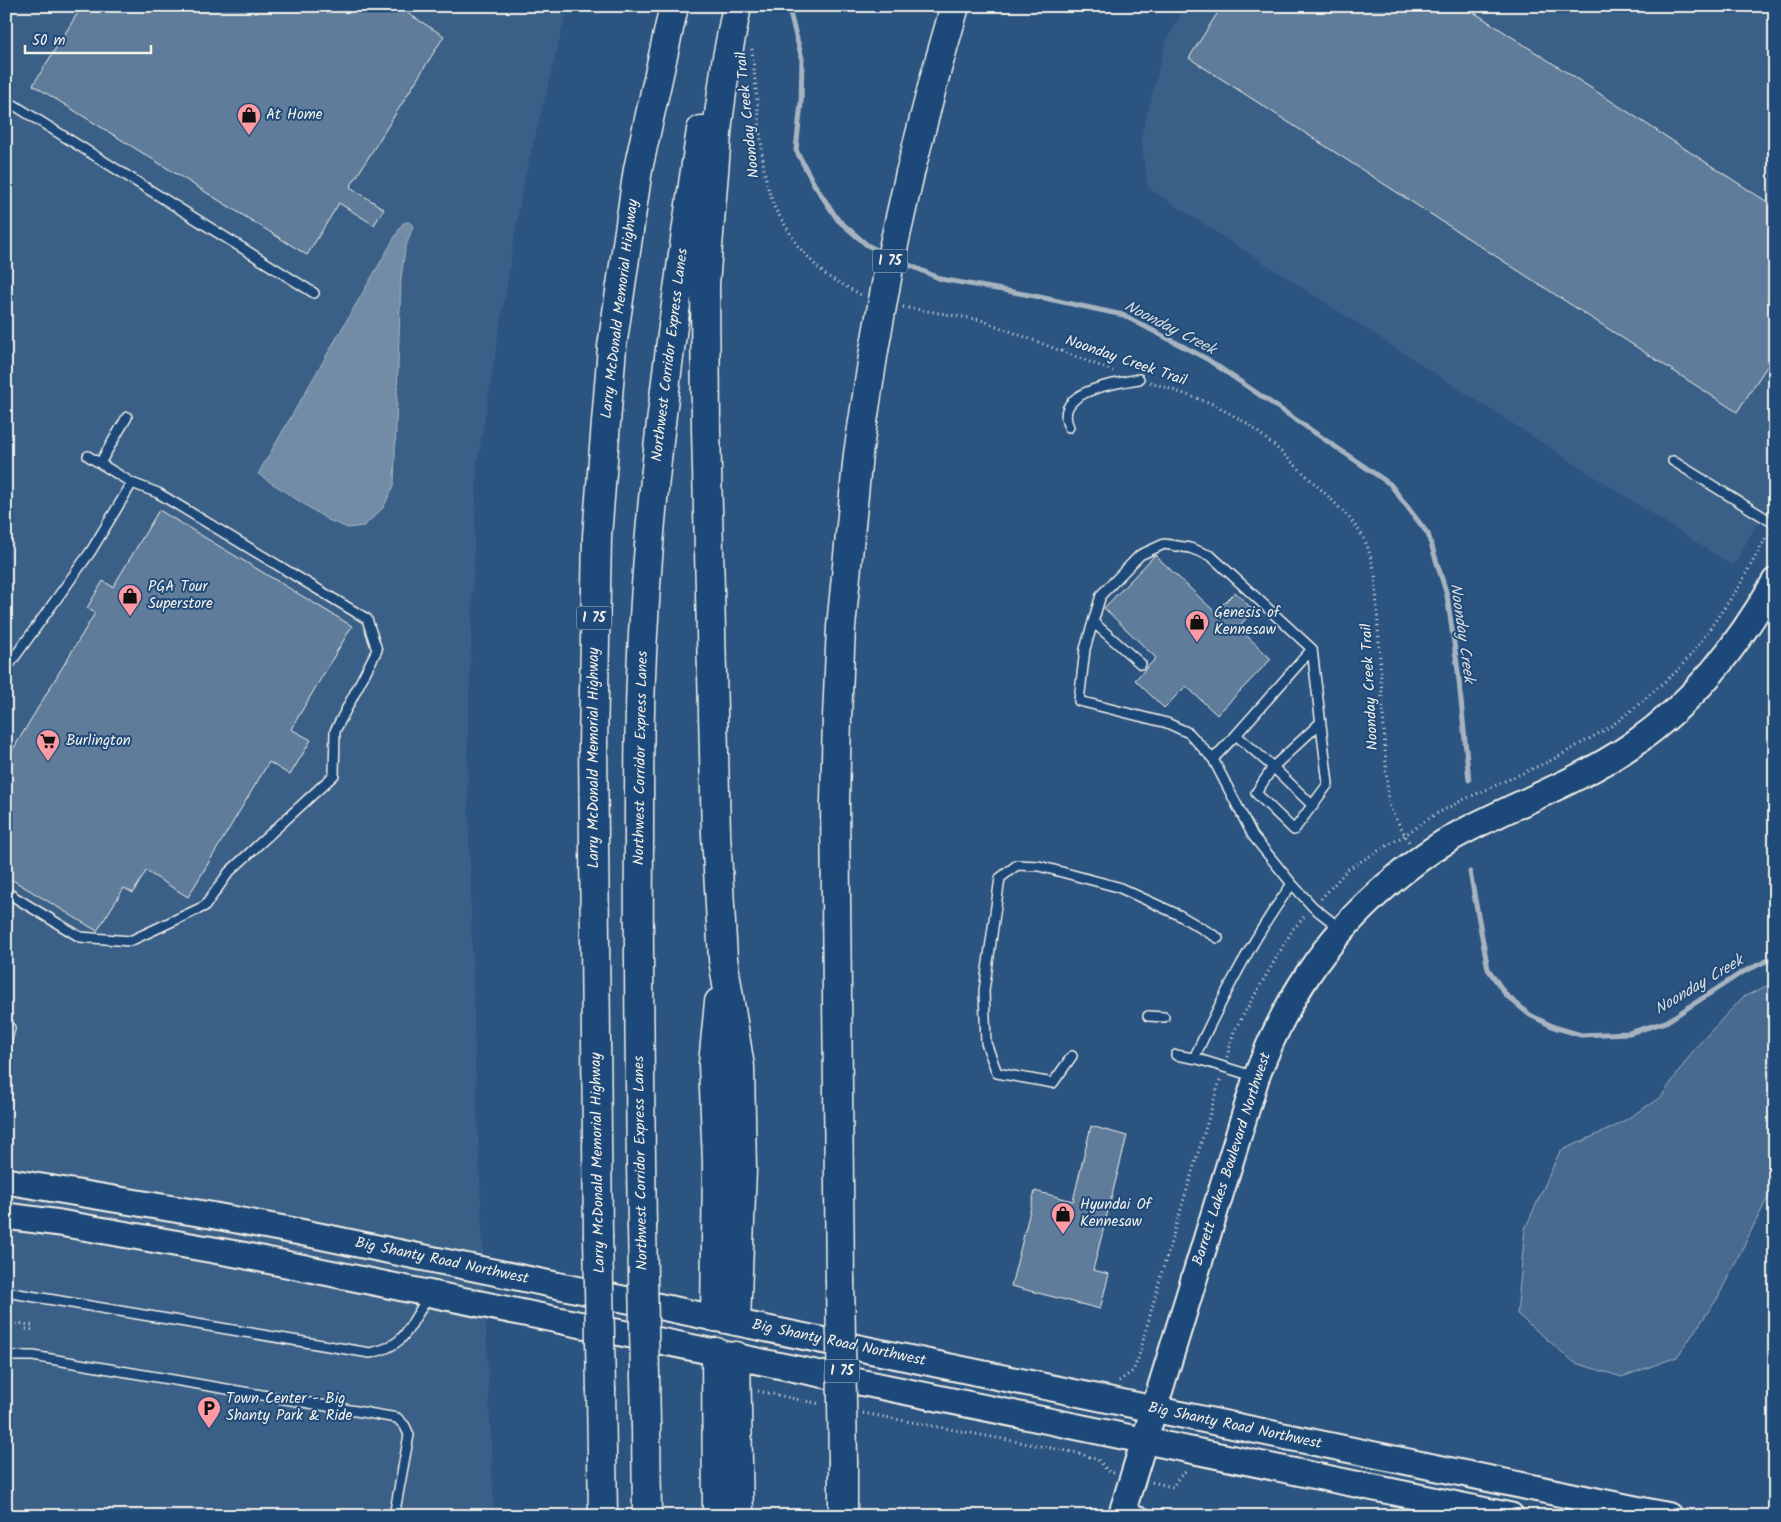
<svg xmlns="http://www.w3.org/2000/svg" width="1781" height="1522" viewBox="0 0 1781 1522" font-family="Kalam,sans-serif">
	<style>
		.built { fill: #3b6088 }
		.green { fill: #496b90; stroke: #9eaebc }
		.water { fill: #738ca6; stroke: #a7b4c0 }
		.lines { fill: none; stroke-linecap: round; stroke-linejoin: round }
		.stream { stroke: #a7b4c0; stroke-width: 5 }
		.building { fill: #5e7b9a; stroke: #f4f1e8 }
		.lane-casing { stroke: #f4f1e8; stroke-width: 12 }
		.secondary-casing { stroke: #f4f1e8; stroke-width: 29 }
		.highway-casing { stroke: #f4f1e8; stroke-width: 31 }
		.path { stroke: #f4f1e8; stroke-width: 3; stroke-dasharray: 1 4; stroke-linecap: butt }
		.lane { stroke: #1f4a7a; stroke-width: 9 }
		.secondary { stroke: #1f4a7a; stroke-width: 25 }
		.highway { stroke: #1f4a7a; stroke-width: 28 }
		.highway-bridge-casing { stroke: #f4f1e8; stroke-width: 31; stroke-linecap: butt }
		.highway-bridge { stroke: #1f4a7a; stroke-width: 28 }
		.labels { text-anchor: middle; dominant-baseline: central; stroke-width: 4; stroke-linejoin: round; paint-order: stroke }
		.shield { fill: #1f4a7a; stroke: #b4bfc7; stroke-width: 1 }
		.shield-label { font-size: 14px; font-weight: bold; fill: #f4f1e8 }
		.poi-label { font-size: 15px; fill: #f4f1e8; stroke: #1f4a7a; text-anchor: start }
		.street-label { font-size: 15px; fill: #f4f1e8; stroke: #1f4a7a }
		.water-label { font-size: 16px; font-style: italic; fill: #dadddb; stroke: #1f4a7a }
	</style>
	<rect width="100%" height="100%" fill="#2c5481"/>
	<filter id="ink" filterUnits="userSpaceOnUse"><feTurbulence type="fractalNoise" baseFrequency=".02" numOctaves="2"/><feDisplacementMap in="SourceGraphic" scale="10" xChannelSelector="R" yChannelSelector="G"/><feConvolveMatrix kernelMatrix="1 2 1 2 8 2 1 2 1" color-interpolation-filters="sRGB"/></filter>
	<g filter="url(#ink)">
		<!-- built -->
		<path class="built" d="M6,6H568L523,185L477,466L467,757L475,1059L494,1516H6Z
			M1186,6H1775V492L1733,566L1148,188L1141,138L1166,40Z"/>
		<!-- green -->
		<path class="green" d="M1775,982V1193L1767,1199L1717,1299L1677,1357L1622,1377L1575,1363L1517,1314L1525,1229L1560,1151L1616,1126L1661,1097L1696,1047L1743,997Z"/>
		<!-- water -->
		<path class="water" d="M409,222L413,226L405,249L401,278L394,485L383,508L364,526L348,528L328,520L258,474L403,223Z"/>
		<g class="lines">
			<!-- stream -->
			<path class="stream" d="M788,6L802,58L801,103L796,150L814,184L838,220L867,245L883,253
				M898,260L941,279L1035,296L1123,315L1207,359L1390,484L1428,534L1447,595L1458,671L1469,780
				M1470,872L1488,969L1506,995L1530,1015L1554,1027L1581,1035L1629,1033L1666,1022L1741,973L1775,957"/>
		</g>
		<!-- building -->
		<path class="building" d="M82,6H396L444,36L350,187L384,209L374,225L339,203L307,255L33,85Z
			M1222,6H1464L1775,207V354L1737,412L1189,58Z
			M159,510L352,626L291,729L311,740L290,775L269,762L188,897L146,871L133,893L124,888L97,931L6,876V761L95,613L87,608L103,581L113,587Z
			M1155,555L1215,612L1235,592L1254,611L1238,627L1271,659L1217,715L1186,686L1164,708L1135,680L1156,658L1104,608Z
			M1091,1126L1127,1136L1093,1270L1109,1274L1100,1309L1011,1286L1035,1191L1073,1201Z"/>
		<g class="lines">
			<!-- lane casing -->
			<g class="lane-casing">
				<path id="lane" d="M6,100L314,293
					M1069,427C1052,391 1116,383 1139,379
					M1673,461L1775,524
					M100,463L127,417
					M1093,622L1141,664
					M6,669L91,551L132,483
					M1236,735L1312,649
					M1213,759L1236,735L1273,767L1313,806
					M1292,884L1253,836L1213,759L1189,733L1167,723L1079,701L1085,649L1101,595L1140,555L1164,544L1190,548L1211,556L1312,649L1328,784L1294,830L1256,793L1273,767L1320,723
					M6,892L80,937L130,941L205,906L229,872L334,775L335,731L377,650L367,619L158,493L132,483L88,456
					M1148,1016L1164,1017
					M6,1031L10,1028L6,1043
					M1176,1055L1198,1059L1256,1077
					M1072,1056L1053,1083L997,1073L986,1043L984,991L1000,878L1017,865L1039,866L1118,887L1179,915L1218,938
					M1194,1058C1222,999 1253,937 1292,884L1313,907L1341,929
					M6,1292L370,1353C410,1345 407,1325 429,1297
					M6,1356H33L397,1418L405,1426L409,1435L394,1516
					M1125,1506L1153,1516"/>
			</g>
			<!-- secondary casing -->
			<g class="secondary-casing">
				<path id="secondary" d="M6,1181L210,1215L300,1232L1669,1516
					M6,1216L60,1223L242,1255L1511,1516
					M1121,1516L1256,1078C1285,1001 1324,940 1386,886C1408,867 1431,849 1457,835C1514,804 1577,783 1632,745C1694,702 1737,647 1775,581"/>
			</g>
			<!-- highway casing -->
			<g class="highway-casing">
				<path id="highway" d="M910,173L935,76L955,6
					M642,1226C640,1097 638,968 639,839C639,766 639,692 644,618C653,455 677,292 701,130
					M598,1235L593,744L597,536L612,347L638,169L674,6
					M840,1280L835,803L837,717L841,627L858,454L874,350
					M715,1317L717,1164L713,1064L719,1002
					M736,1321L742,1170L740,1067L723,959L716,834L706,429L705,284L718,122L726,63L737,6
					M716,1352L717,1516
					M736,1356L739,1516
					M601,1391L603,1516
					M646,1426L647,1516
					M843,1463V1516"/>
			</g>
			<!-- path -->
			<path class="path" d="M752,49L764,170L769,192L775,209L798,246L817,267L827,276L863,296
				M903,307L981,320L1113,371
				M1150,382L1213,404L1248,424L1277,448L1331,499L1351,520L1360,532L1367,545L1375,572L1388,801L1392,812L1409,842
				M1321,899L1348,869L1405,835L1434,815L1465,799L1552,760L1610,727L1632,710L1677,671L1695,650L1738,588L1768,534
				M1227,1057L1234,1031L1293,929L1306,915
				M6,1321L35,1326
				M26,1329L34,1330
				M1119,1381L1133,1371L1138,1359L1161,1275L1221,1077
				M758,1391L820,1404
				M863,1413L1078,1453L1098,1460L1108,1471L1114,1473
				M1152,1482L1173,1487L1179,1477L1187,1471"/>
			<!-- lane -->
			<use href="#lane" class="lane"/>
			<!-- secondary -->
			<use href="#secondary" class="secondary"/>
			<!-- highway -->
			<use href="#highway" class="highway"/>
			<!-- highway-bridge casing -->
			<g class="highway-bridge-casing">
				<path id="highway-bridge" d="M874,350L890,262L910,173
					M642,1226L646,1426
					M598,1235L601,1391
					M840,1280L843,1463"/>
			</g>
			<!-- highway-bridge -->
			<use href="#highway-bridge" class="highway-bridge"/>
		</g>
	</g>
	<!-- icons -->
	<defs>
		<g id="shop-pin" transform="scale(1.25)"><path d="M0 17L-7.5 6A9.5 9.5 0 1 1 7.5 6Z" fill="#ff9aa2" stroke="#1f4a7a"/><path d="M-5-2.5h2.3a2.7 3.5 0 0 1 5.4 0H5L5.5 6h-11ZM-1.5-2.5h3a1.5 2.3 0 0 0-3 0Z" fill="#111"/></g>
		<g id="supermarket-pin" transform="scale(1.25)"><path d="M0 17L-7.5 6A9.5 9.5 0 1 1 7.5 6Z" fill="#ff9aa2" stroke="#1f4a7a"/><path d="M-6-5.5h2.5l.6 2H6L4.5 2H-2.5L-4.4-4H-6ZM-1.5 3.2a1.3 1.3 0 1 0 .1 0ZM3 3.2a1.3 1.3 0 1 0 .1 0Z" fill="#111"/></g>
		<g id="parking-pin" transform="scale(1.25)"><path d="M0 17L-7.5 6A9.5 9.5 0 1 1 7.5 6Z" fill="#ff9aa2" stroke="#1f4a7a"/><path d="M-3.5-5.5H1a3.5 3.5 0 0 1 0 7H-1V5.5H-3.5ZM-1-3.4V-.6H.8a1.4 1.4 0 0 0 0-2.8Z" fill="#111"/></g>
	</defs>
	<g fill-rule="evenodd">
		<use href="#shop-pin" x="249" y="115"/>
		<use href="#shop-pin" x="130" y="596"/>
		<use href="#shop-pin" x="1197" y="622"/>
		<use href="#supermarket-pin" x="48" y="741"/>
		<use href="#shop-pin" x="1063" y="1214"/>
		<use href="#parking-pin" x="209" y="1408"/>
	</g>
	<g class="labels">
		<!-- shield labels -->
		<g class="shield">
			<rect x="872.5" y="249.5" width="35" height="23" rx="4"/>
			<rect x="576.5" y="606.5" width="35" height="23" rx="4"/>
			<rect x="824.5" y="1359.5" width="35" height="23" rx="4"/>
		</g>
		<g class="shield-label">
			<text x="890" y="261">I 75</text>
			<text x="594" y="618">I 75</text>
			<text x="842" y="1371">I 75</text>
		</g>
		<!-- poi labels -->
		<g class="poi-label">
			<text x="266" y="115">At Home</text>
			<text x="148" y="587">PGA Tour<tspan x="148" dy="17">Superstore</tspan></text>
			<text x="1214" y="613">Genesis of<tspan x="1214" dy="17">Kennesaw</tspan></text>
			<text x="66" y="741">Burlington</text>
			<text x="1080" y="1205">Hyundai Of<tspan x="1080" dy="17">Kennesaw</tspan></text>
			<text x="226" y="1399">Town Center - Big<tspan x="226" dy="17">Shanty Park &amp; Ride</tspan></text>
		</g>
		<!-- street labels -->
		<g class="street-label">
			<text transform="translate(748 115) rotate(-96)">Noonday Creek Trail</text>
			<text transform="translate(620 309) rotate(-83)">Larry McDonald Memorial Highway</text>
			<text transform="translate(670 355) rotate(-83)">Northwest Corridor Express Lanes</text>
			<text transform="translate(1126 361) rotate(19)">Noonday Creek Trail</text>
			<text transform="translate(1370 687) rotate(-93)">Noonday Creek Trail</text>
			<text transform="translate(594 758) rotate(-90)">Larry McDonald Memorial Highway</text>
			<text transform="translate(641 758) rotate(-89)">Northwest Corridor Express Lanes</text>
			<text transform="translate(1232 1159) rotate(-72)">Barrett Lakes Boulevard Northwest</text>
			<text transform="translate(598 1163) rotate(-91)">Larry McDonald Memorial Highway</text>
			<text transform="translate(641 1163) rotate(-91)">Northwest Corridor Express Lanes</text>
			<text transform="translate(442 1261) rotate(12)">Big Shanty Road Northwest</text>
			<text transform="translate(839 1343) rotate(12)">Big Shanty Road Northwest</text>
			<text transform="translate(1235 1426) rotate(12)">Big Shanty Road Northwest</text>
		</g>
		<!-- water labels -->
		<g class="water-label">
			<text transform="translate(1170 328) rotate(27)">Noonday Creek</text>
			<text transform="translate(1462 633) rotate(82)">Noonday Creek</text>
			<text transform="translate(1699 985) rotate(-31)">Noonday Creek</text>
		</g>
	</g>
	<!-- margin -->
	<rect width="1781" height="1522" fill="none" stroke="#1f4a7a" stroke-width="25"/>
	<rect x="12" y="12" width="1756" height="1497" fill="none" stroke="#f4f1e8" stroke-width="2" filter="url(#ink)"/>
	<!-- scale -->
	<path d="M25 45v8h126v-8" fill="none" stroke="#f4f1e8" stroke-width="2.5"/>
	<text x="32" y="45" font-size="15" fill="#f4f1e8" stroke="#1f4a7a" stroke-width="4" paint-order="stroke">50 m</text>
</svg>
